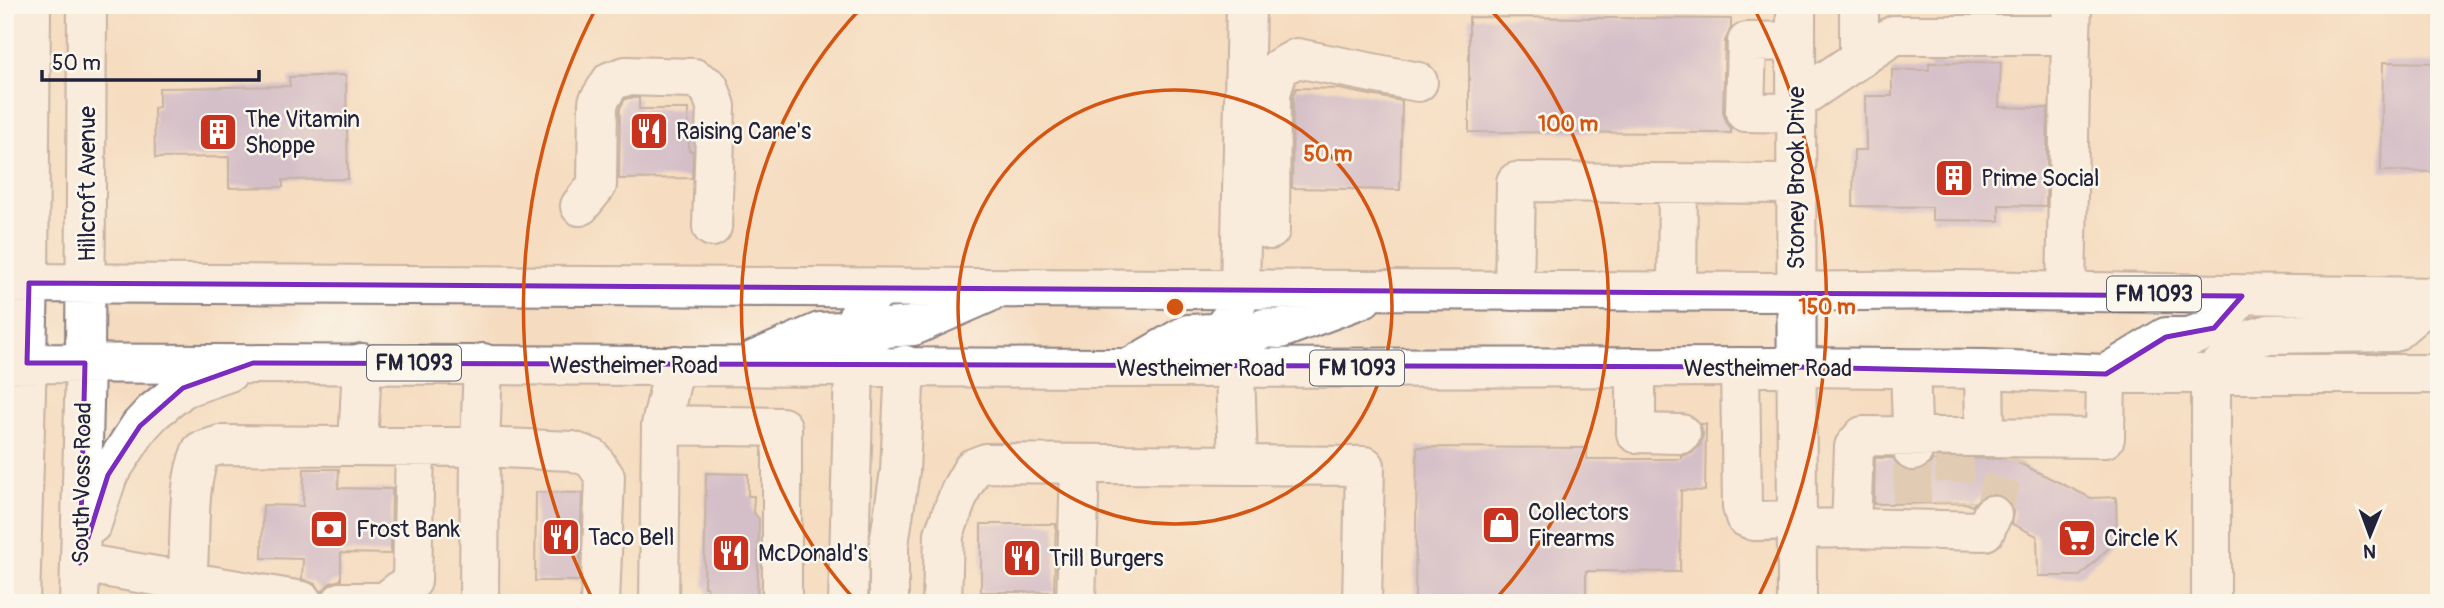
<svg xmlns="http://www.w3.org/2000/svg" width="2444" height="608" viewBox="0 0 2444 608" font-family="Pangolin,sans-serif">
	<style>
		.building { fill: #ac9cd5 }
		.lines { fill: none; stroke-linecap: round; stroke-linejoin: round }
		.minor-tunnel { stroke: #cbb7a5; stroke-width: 38; stroke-dasharray: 38 19; stroke-linecap: butt }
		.minor-casing { stroke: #8c7f7e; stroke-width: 42 }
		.major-casing { stroke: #8c7f7e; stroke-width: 42 }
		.minor { stroke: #fff; stroke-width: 38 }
		.major { stroke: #fff; stroke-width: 38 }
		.marked { fill: none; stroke: #7b2cbf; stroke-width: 5; stroke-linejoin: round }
		.ring { fill: none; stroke: #d45411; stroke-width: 3.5 }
		.labels { text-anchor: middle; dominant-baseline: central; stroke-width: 5; stroke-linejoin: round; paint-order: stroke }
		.shield { fill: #fbf7ec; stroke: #636270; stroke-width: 2 }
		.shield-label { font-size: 21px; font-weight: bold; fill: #22223b }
		.poi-label { font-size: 23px; fill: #22223b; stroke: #fbf7ec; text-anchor: start }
		.street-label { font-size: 23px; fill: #22223b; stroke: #fbf7ec }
		.centre { fill: #d45411; stroke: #fbf7ec; stroke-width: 3.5 }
		.ring-label { font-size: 21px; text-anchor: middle; font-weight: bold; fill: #d45411; stroke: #fbf7ec; stroke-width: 5; stroke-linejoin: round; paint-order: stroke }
	</style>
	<rect width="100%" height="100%" fill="#fbf7ec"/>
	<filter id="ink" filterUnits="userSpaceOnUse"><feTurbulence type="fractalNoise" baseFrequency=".0143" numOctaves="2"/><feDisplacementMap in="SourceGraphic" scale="14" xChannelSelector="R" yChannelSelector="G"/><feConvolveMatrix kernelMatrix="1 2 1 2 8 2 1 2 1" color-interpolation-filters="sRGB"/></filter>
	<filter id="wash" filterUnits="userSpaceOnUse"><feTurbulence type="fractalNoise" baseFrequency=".00686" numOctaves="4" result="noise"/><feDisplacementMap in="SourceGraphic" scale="28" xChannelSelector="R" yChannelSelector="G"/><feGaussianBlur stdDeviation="1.57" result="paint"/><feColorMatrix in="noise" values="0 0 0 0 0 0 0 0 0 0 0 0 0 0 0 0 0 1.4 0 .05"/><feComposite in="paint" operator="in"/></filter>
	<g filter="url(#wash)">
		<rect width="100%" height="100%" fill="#f5dcc0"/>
		<g id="blocks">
			<!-- building -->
			<path class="building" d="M1469,17L1731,19V28L1725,41L1723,111L1726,122L1731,128V133L1469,132Z
				M2001,62L1999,107L2048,108L2046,206L1999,205V221L1932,220V207L1853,206L1854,150H1866L1865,96H1892V70H1929V63Z
				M2383,62L2439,63V172L2381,171Z
				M346,75L348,179L283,180V187L229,188V157L155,158L154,108L159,107V88L290,86L289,77Z
				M1296,88L1339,89L1402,101L1400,190L1292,188L1293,96Z
				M629,98H639V109H688L689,151H693L692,178L619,179L620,108L625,99Z
				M1700,424H1706L1705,491L1681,490L1680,572L1586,571V603H1415L1417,447L1587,448V459H1681V456L1692,453L1700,445L1703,434Z
				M1875,458H1893L1902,470L1913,473L1924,470L1933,460L1936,462V458L2011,459L2091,498L2116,497L2117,540L2080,576H2038L2037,536L2012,524L2014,512L2009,502L2001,495L1989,493L1979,498L1972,506L1966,503L1874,504Z
				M304,469H339L338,488L392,489L391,554L341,553V580L330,583L322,592L315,584L302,579L303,559L262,558L263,505L303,506Z
				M706,473L748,474V496H754L753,512L759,519L757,603H706L707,587H704Z
				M536,492L582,493L579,581H535Z
				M981,524H1056L1054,592H981Z"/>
		</g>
	</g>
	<g filter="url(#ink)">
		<use href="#blocks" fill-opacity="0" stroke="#8c7f7e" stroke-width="2"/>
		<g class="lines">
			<!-- minor-tunnel -->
			<path class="minor-tunnel" d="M1954,444L1955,503
				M1912,503L1913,451
				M1992,515L2008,457"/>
			<!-- minor casing -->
			<g class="minor-casing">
				<path id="minor" d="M1796,5L1797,603
					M1859,59V5
					M1796,101L1894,35H2071L2072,5
					M1796,113L1745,112L1747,42L1796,41
					M580,206L597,185L598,102L611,81L626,76L694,78L709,87L716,106L712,227
					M1270,230L1271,93L1279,68L1297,58L1418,82
					M1240,289L1246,5
					M1514,291L1516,182L1797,184
					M1677,291L1678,183
					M2066,292L2071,35
					M1636,367V433L1681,434
					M1740,367L1742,507L1745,517L1754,521L1797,520
					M1235,368L1238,465
					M1910,369L1913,451
					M1984,369L1985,437
					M661,425L782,427V603
					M358,446L362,363
					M1851,528L1985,531L1992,515
					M1797,529L1851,528L1854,447L1863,436L2105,438L2106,374
					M80,563L302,601
					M341,602H385L412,581L415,447
					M184,603C194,555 183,494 201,451L220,445L480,447L572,451L592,458L605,477L600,603
					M479,603L480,447L483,363
					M659,603L661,425L675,365
					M848,603L854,366
					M889,603V544L900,471L905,365
					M942,603L944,534L961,489L973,468L986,463L1365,466L1362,603
					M1076,603L1080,465
					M2211,603V373"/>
			</g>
			<!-- major casing -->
			<g class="major-casing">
				<path id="major" d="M5,283L1768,292L1957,290L2439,297
					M755,360L820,332L843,331L851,327L873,294
					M5,363L1107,368L1797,367L1984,369L2106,374H2439
					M854,366L861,346L873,334L885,328L913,326L988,293
					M1131,367L1188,334L1214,333L1222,329L1234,314L1240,289
					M1235,368L1244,343L1252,334L1264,328L1280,329L1363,298
					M2211,373L2255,338L2269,334L2394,332L2435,297
					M2106,374L2166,337H2189L2214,328L2242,296
					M92,524L108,475L140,426L153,412L183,388L229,372
					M20,603L29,283L31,5
					M79,603L85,363L87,5"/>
			</g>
			<!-- minor -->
			<use href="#minor" class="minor"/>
			<!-- major -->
			<use href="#major" class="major"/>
		</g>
	</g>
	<!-- marked area -->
	<path d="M0 0H2444V608H0ZM29,283L2242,296L2214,328L2166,337L2106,374L1797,367L253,363L183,388L140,426L108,475L80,563L85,363H27Z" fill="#f5dcc0" fill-opacity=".55" fill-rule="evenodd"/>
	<path class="marked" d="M29,283L2242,296L2214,328L2166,337L2106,374L1797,367L253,363L183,388L140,426L108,475L80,563L85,363H27Z"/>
	<!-- distance rings -->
	<g class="ring">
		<circle cx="1175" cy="307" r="217"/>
		<path d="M855 600A434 434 0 0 1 863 6M1487 6A434 434 0 0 1 1495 600"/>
		<path d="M592 598A652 652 0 0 1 597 6M1753 6A652 652 0 0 1 1758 598"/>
	</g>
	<!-- icons -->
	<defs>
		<g id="restaurant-square" transform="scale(2.0125)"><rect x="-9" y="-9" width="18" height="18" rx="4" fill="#c8321e" stroke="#fbf7ec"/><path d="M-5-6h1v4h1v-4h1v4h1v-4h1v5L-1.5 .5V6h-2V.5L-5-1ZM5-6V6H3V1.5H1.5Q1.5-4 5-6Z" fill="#fff"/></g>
		<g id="building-square" transform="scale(2.0125)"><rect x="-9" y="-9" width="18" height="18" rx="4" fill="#c8321e" stroke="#fbf7ec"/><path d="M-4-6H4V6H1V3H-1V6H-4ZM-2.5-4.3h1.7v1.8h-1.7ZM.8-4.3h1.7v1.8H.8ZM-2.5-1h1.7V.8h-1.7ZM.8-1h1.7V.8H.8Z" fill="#fff"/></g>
		<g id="shop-square" transform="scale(2.0125)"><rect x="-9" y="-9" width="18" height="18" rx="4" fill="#c8321e" stroke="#fbf7ec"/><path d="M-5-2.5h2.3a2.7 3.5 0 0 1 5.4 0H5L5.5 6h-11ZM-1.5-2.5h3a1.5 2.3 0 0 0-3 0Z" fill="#fff"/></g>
		<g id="bank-square" transform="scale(2.0125)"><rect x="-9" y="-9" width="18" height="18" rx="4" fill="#c8321e" stroke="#fbf7ec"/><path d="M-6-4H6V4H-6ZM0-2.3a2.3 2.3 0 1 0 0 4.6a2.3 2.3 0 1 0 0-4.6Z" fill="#fff"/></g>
		<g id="supermarket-square" transform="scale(2.0125)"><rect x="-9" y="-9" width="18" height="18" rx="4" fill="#c8321e" stroke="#fbf7ec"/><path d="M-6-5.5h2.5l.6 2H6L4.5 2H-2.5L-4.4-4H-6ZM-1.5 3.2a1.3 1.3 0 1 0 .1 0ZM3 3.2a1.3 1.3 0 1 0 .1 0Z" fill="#fff"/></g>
	</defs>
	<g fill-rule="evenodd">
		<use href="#restaurant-square" x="649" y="131"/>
		<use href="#building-square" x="218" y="132"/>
		<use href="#building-square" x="1954" y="178"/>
		<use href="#shop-square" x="1501" y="525"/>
		<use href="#bank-square" x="329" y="529"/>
		<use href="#restaurant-square" x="561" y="537"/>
		<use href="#supermarket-square" x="2077" y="538"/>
		<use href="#restaurant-square" x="731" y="553"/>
		<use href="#restaurant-square" x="1022" y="558"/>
	</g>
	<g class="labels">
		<!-- shield labels -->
		<g class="shield">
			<rect x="2107" y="276.5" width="94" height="35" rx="5"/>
			<rect x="367" y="345.5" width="94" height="35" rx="5"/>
			<rect x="1310" y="350.5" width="94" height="35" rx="5"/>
		</g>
		<g class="shield-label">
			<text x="2154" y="294">FM 1093</text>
			<text x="414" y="363">FM 1093</text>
			<text x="1357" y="368">FM 1093</text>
		</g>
		<!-- poi labels -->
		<g class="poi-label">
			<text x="245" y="119">The Vitamin<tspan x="245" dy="26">Shoppe</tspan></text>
			<text x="676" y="131">Raising Cane's</text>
			<text x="1981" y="178">Prime Social</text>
			<text x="1528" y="512">Collectors<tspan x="1528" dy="26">Firearms</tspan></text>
			<text x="356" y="529">Frost Bank</text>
			<text x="588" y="537">Taco Bell</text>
			<text x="2104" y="538">Circle K</text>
			<text x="758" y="553">McDonald's</text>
			<text x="1049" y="558">Trill Burgers</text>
		</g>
		<!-- street labels -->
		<g class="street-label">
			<text transform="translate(1796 178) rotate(-90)">Stoney Brook Drive</text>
			<text transform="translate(87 184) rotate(-90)">Hillcroft Avenue</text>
			<text x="634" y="365">Westheimer Road</text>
			<text x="1201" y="368">Westheimer Road</text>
			<text x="1768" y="368">Westheimer Road</text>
			<text transform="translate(82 483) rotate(-89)">South Voss Road</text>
		</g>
	</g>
	<circle cx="1175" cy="307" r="10" class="centre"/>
	<g class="ring-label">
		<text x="1568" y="131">100 m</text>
		<text x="1328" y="161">50 m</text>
		<text x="1827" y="314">150 m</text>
	</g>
	<!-- margin -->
	<rect width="2444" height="608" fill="none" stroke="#fbf7ec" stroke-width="28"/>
	<!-- north arrow -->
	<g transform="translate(2370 535) rotate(181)" stroke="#fbf7ec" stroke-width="5" paint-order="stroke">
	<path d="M0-5L12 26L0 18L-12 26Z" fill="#22223b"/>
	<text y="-10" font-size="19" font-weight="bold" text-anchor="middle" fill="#22223b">N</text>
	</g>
	<!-- scale -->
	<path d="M42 70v10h217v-10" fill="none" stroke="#22223b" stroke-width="3.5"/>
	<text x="52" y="70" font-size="21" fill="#22223b" stroke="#fbf7ec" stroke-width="5" paint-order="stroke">50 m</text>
</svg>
